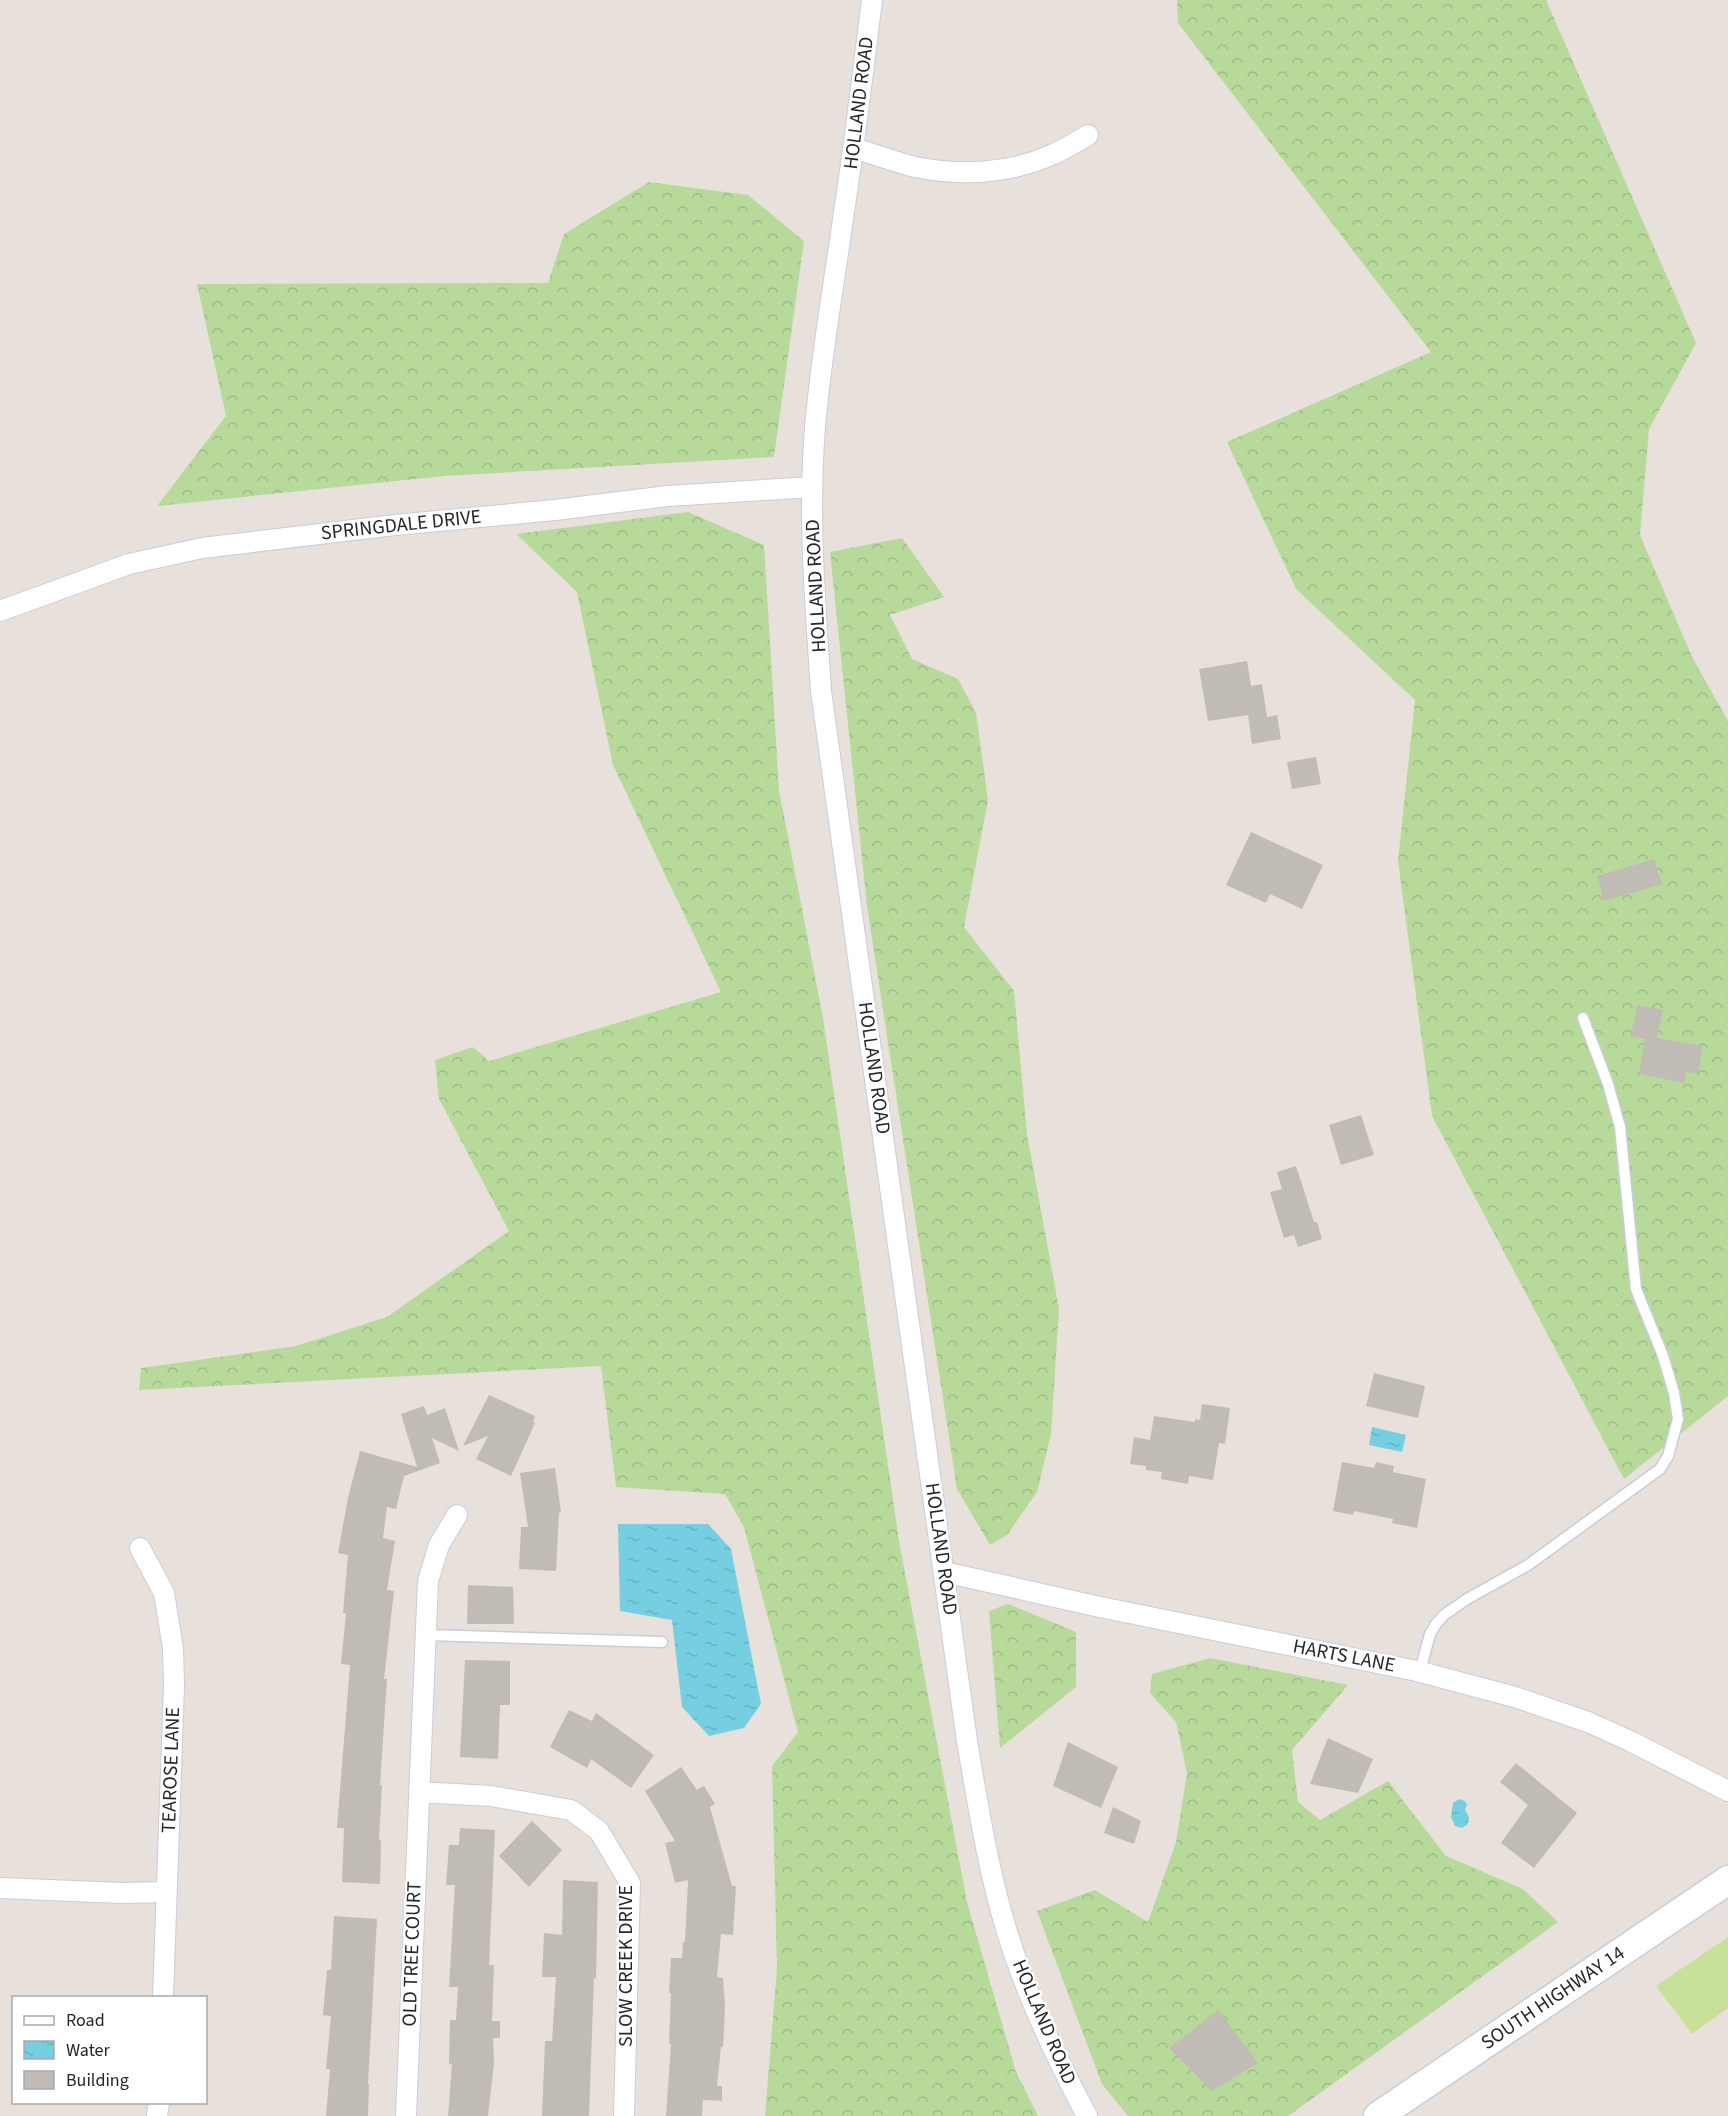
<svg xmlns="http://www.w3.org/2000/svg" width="1728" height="2116" viewBox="0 0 1728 2116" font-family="'Source Sans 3',sans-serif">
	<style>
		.forest { fill: url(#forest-crowns) }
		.pitch { fill: #c9e098 }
		.water { fill: url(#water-ripples) }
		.building { fill: #c0bcb5 }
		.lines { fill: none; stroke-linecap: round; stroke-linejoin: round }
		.lane-casing { stroke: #c8cdd8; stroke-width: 13 }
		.street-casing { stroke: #c8cdd8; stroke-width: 22 }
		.secondary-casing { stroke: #c8cdd8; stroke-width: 31 }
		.lane { stroke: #fff; stroke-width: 10 }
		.street { stroke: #fff; stroke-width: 20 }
		.secondary { stroke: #fff; stroke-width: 28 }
		.labels { text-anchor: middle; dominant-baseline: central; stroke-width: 5; stroke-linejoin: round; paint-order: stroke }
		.street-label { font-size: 20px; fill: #272727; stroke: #fff }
	</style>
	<defs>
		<pattern id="forest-crowns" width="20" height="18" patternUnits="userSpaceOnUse" patternTransform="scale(1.5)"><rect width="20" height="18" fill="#b7da9b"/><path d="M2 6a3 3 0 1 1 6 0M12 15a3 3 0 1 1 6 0" fill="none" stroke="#9dbb86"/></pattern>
		<pattern id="water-ripples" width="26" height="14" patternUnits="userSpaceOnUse" patternTransform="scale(1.5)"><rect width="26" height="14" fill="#76cfe1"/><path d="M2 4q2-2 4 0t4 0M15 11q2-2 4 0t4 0" fill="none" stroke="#66b2c1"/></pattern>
	</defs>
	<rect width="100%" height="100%" fill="#e8e0da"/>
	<!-- forest -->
	<path class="forest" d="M1177,0H1546L1696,343L1649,429L1640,535L1692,657L1728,721V1396L1624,1479L1432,1116L1398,861L1415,700L1296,589L1227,442L1431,352L1178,23Z
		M649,182L748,195L804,241L774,457L444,476L157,506L226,416L197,284L548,283L564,234Z
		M688,512L764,545L779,790L823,1018L899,1541L967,1902L1016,2072L1038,2116H765L777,1968L772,1766L798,1732L744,1527L725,1494L616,1487L601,1366L139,1390L141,1368L296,1346L387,1317L509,1231L439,1099L435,1060L473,1047L489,1061L721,992L613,765L577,592L516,534Z
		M902,538L944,597L890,615L912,659L958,679L976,713L988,800L964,927L1014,991L1027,1134L1059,1309L1051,1434L1037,1492L1007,1535L990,1545L957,1489L867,906L830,552Z
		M1008,1604L1076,1632V1687L1000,1748L989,1611Z
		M1210,1658L1348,1685L1292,1750L1298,1802L1320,1820L1388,1781L1446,1856L1523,1889L1558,1922L1288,2116H1128L1102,2084L1037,1911L1095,1890L1148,1922L1176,1842L1187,1773L1176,1722L1150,1693L1152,1674Z"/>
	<!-- pitch -->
	<path class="pitch" d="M1728,1937V2008L1692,2034L1656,1986Z"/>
	<!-- water -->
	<path class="water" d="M1372,1427L1406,1435L1402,1452L1369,1445Z
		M618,1524H708L731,1549L761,1704L744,1728L709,1736L682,1707L672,1620L620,1611Z
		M1459,1799L1465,1801L1467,1805L1465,1810L1469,1817L1468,1824L1462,1828L1455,1826L1451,1817L1453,1803Z"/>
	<!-- building -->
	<path class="building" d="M1247,661L1251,686L1262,684L1267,717L1277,715L1281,739L1252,744L1248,715L1208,721L1199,669Z
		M1316,757L1321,784L1292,789L1287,762Z
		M1251,832L1323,865L1302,909L1270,894L1266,903L1226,885Z
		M1654,859L1662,884L1604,901L1597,876Z
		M1637,1005L1663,1010L1657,1038L1703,1046L1698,1074L1686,1072L1684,1083L1639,1074L1645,1039L1631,1037Z
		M1361,1115L1374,1155L1341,1165L1329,1125Z
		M1296,1166L1314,1222H1317L1322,1239L1298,1247L1294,1235L1284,1238L1270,1192L1282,1189L1277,1172Z
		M1374,1373L1425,1386L1418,1418L1366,1406Z
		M489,1395L535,1416L533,1422L535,1423L511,1476L476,1459L488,1436L463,1446Z
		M1202,1404L1230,1408L1225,1444L1219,1443L1213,1480L1189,1476L1188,1484L1161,1479L1162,1472L1146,1470V1466L1130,1464L1134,1437L1150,1440L1154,1416L1195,1422V1419L1200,1420Z
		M424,1406L427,1415L445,1408L459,1451L432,1438L440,1463L404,1476L396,1509L387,1507L383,1538L395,1541L387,1590L394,1591L384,1679H387L380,1785H382L379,1840H381L380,1884L342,1882L344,1828H337L350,1665L341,1664L346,1613H343L348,1555L338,1553L348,1498L360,1451L417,1467L401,1414Z
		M1342,1462L1374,1468L1376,1462L1394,1466L1393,1472L1426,1479L1417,1528L1392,1523L1393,1519L1354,1511L1353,1515L1333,1511Z
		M555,1468L561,1512L559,1513L556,1571L519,1569L521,1527H528L520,1473Z
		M468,1585L513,1587L514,1624H467Z
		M465,1660L510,1661V1705H500L498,1759L460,1757Z
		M569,1710L592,1721L596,1713L654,1755L631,1788L591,1759L587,1768L550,1747Z
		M1328,1738L1373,1759L1358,1793L1310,1784Z
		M1068,1742L1118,1767L1101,1808L1053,1786Z
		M1516,1763L1577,1813L1534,1868L1501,1843L1528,1805L1500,1782Z
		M681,1767L697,1790L704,1786L715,1804L710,1807L732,1886H736L733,1935L721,1934L717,1977L723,1978L725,2006L723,2047H721L717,2086H722V2101L703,2100L702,2116H666L671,2044H669L671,1993H669L671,1958H682L683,1942H685L688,1880L675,1883L665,1843L675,1841L645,1791Z
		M1113,1807L1141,1821L1134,1844L1104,1833Z
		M532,1821L562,1850L529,1887L499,1856Z
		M460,1828L495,1830L489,1965H494L492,2021H500V2038H493L494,2064L488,2116H448L452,2064H449L450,2020H456L458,1987H449L455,1885H446L449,1845H459Z
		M563,1880L598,1882L596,1979L594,1978L589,2116H542L545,2041H552L556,1977H542L544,1933L562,1935Z
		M334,1916L377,1919L368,2084H369L368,2116H326L330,2069H326L331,2016L323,2015L327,1970H331Z
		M1218,2010L1258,2063L1212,2091L1169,2048Z"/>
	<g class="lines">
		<!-- lane casing -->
		<g class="lane-casing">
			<path id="lane" d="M427,1635L662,1642
				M1420,1671L1430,1634L1436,1624L1444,1615L1467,1599L1528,1565L1660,1469L1668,1456L1678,1419L1674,1393L1663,1356L1636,1289L1620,1127L1608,1084L1583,1018"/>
		</g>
		<!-- street casing -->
		<g class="street-casing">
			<path id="street" d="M872,0C863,71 855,141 844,212C834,284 821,355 815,428C808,516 815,603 821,691L967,1741C978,1805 988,1870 1007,1932C1027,1997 1056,2057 1087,2116
				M854,148C874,154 895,162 915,167C960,176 1009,174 1051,155C1064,150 1076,142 1088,135
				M0,611L129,564L202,548L395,525L555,510L668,496L812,487
				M140,1548L164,1593L173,1648L174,1685L163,1998
				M944,1572L1100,1607L1417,1671L1515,1697L1588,1722L1630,1741L1728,1791
				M419,1792L491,1796L571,1810L599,1831L630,1883L624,2116
				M0,1888L123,1893L167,1892
				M157,2116L159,2102
				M406,2116L428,1581L439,1545L457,1515"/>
		</g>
		<!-- secondary casing -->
		<g class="secondary-casing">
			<path id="secondary" d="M1378,2116L1728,1880"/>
		</g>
		<!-- lane -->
		<use href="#lane" class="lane"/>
		<!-- street -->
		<use href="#street" class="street"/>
		<!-- secondary -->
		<use href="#secondary" class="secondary"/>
	</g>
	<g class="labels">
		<!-- street labels -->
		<g class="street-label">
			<text transform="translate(859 103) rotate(-83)">HOLLAND ROAD</text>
			<text transform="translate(401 525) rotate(-6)">SPRINGDALE DRIVE</text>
			<text transform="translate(816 586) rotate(-93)">HOLLAND ROAD</text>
			<text transform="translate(874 1068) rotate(82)">HOLLAND ROAD</text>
			<text transform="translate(941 1549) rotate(82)">HOLLAND ROAD</text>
			<text transform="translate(1344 1656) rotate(11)">HARTS LANE</text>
			<text transform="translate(171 1770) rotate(-88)">TEAROSE LANE</text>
			<text transform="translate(412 1954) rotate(-88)">OLD TREE COURT</text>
			<text transform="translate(626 1966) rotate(-90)">SLOW CREEK DRIVE</text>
			<text transform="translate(1553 1998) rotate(-34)">SOUTH HIGHWAY 14</text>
			<text transform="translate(1044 2022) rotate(67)">HOLLAND ROAD</text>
		</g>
	</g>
	<!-- legend -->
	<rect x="12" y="1996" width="195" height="108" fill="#ffffff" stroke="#a9a9a9" stroke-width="1.5"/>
	<rect x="24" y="2016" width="30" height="9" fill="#ffffff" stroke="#a9a9a9" stroke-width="1.5"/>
	<text x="66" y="2026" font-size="18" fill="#272727">Road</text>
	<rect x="24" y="2041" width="30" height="18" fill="url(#water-ripples)" stroke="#a9a9a9" stroke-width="1.5"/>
	<text x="66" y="2056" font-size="18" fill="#272727">Water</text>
	<rect x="24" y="2071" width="30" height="18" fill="#c0bcb5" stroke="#a9a9a9" stroke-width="1.5"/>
	<text x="66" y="2086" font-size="18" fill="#272727">Building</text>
</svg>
